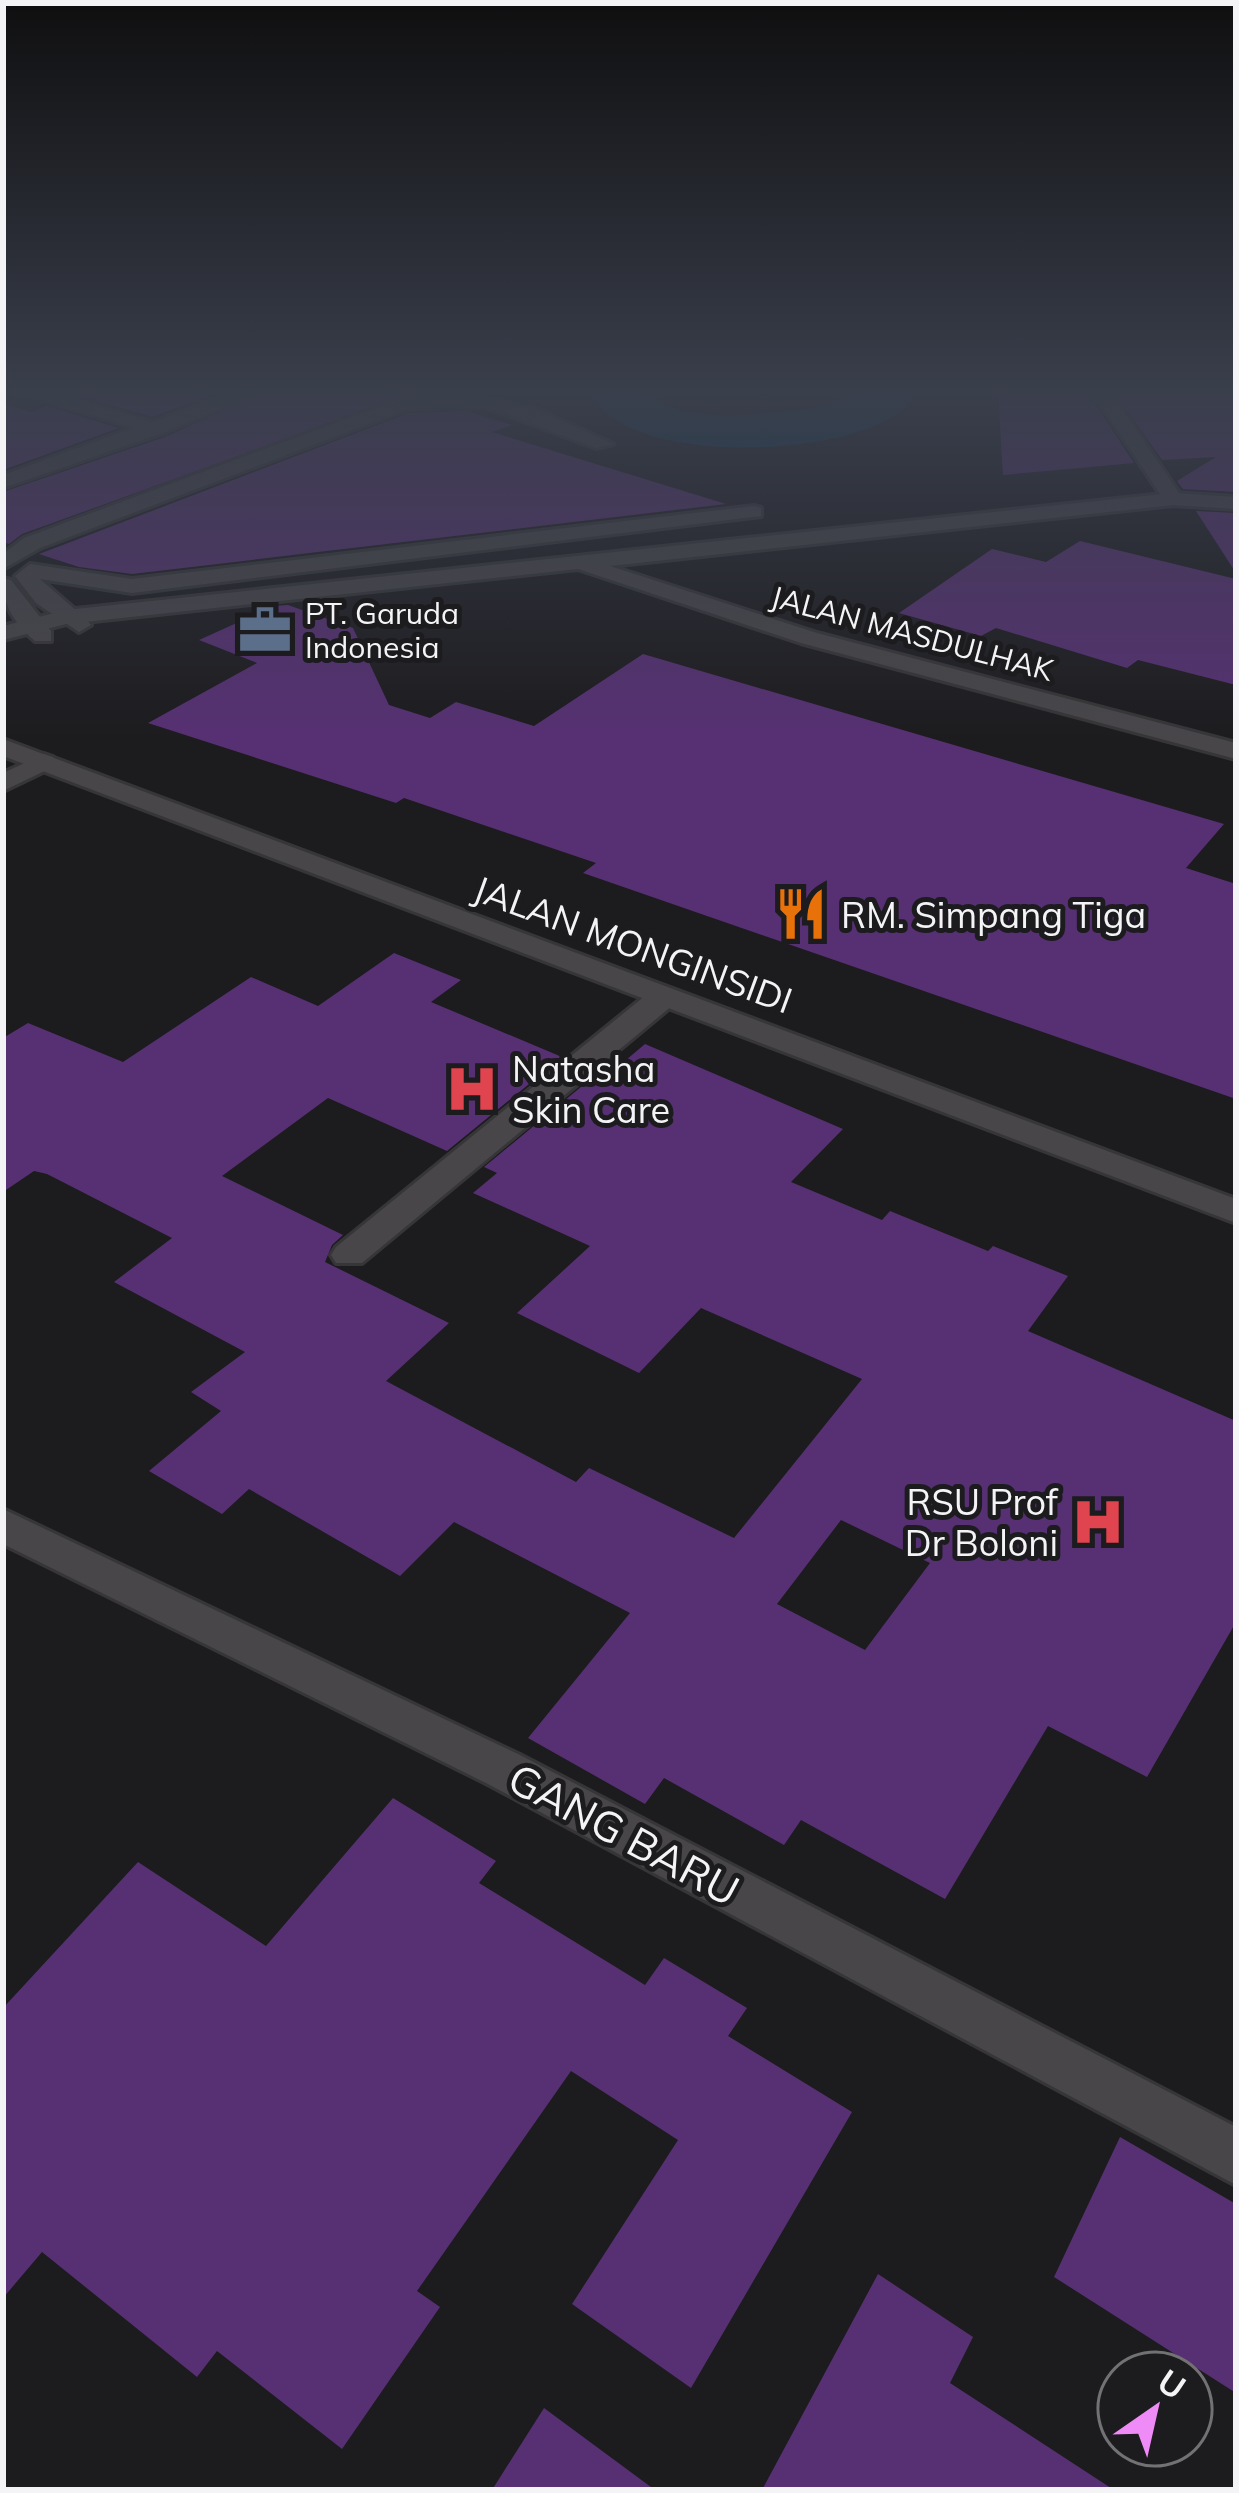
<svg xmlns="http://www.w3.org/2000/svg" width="1239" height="2493" viewBox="0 0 1239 2493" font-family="Mulish,sans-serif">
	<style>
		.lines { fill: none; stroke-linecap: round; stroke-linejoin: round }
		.river { fill: #063b55; fill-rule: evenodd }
		.building { fill: #573073; fill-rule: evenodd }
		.minor-casing { stroke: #363537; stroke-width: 6 }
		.tertiary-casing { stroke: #363537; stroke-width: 6 }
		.secondary-casing { stroke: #363537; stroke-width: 6 }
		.minor { fill: #484649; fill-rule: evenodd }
		.tertiary { fill: #484649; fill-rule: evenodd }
		.secondary { fill: #484649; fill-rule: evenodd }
		.labels { text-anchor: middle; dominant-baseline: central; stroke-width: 10; stroke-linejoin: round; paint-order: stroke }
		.far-poi-label { font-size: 30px; fill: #f4f3f5; stroke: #1c1b1e; text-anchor: start }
		.far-street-label { font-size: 30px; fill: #f4f3f5; stroke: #1c1b1e }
		.poi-label { font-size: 36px; fill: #f4f3f5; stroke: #1c1b1e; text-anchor: start }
		.street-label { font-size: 36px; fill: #f4f3f5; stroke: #1c1b1e }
		.near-street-label { font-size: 42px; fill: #f4f3f5; stroke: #1c1b1e }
	</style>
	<rect width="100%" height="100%" fill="#1c1b1e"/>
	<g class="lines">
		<!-- river -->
		<path class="river" d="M590,391H642L681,411L728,416L810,409L859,391H911L913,399C872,459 621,471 590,391Z"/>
	</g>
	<!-- building -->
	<path class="building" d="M85,391H223L152,417L75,395Z
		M268,391L410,394L22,534L9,544L3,542V492L165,437Z
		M998,391H1077L1098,408L1134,463L1003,475Z
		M1113,391H1236V492L1183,489L1177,481L1216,457L1162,460Z
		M3,404L32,412L47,406L119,428L3,470Z
		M467,411L512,425L492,432L726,504L132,574L79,567L39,554L409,413Z
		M1196,511L1236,513V573Z
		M1080,541L1236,579V685L1138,660L1127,668L996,628L981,636L899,613L992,549L1046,562Z
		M288,605L353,628L389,705L430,718L456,702L534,726L643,654L1224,824L1186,868L1236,884V1099L583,873L596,863L404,798L396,803L148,723L257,663L199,640L274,606Z
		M394,953L461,980L431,1002L562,1057L447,1151L328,1098L222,1176L343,1235L332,1245L325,1262L449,1323L386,1381L576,1482L589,1468L734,1538L862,1379L701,1308L639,1373L517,1313L590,1246L473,1193L497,1173L484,1167L599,1072L607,1076L645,1044L843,1129L791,1182L882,1220L890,1211L988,1251L993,1246L1068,1276L1028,1331L1236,1421V1622L1147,1777L1048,1726L945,1899L801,1820L784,1845L664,1778L645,1804L528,1738L630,1613L454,1522L400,1576L249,1489L222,1514L149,1471L221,1411L191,1392L245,1352L114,1282L172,1238L47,1174L34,1171L3,1192V1038L28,1023L123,1062L251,977L318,1006ZM841,1520L930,1563L865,1650L777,1604Z
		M393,1798L496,1861L479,1883L645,1985L664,1958L747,2008L728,2036L852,2112L691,2388L572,2304L678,2140L571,2071L417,2291L440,2307L342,2449L217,2351L197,2377L42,2252L3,2298V2008L138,1862L266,1946Z
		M1120,2137L1236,2204V2393L1054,2277Z
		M878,2274L973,2337L950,2383L1114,2490H762Z
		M544,2408L655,2490H492Z"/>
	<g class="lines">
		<!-- minor casing -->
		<g class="minor-casing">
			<path id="minor" d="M14,391H44L152,422L237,391H264L163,433L3,488V475L133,428Z
				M1081,391H1104L1114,397L1183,499L1180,503H1166L1101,405Z
				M459,393L536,409L613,444L596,448L483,406L408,409L40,548L3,569V554L24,538L397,400Z
				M754,506L761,508V516L132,593L40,579L87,620L91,625L79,632L36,603L15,576L30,564L132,579Z
				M3,578L11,580L51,631V641H35C14,623 3,606 3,578Z
				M44,754L53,757L57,762L53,767L3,791V773Z
				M662,989L673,991L677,998L673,1005L362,1263H336L331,1255L336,1247L651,991Z
				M3,1509L520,1755L1236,2127V2185L486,1783L3,1544Z"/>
		</g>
		<!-- tertiary casing -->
		<g class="tertiary-casing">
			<path id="tertiary" d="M1173,493L1236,497V509L1173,505L610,566L817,633L1236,743V759L801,643L578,569L66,624L3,640V626L66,610Z"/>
		</g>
		<!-- secondary casing -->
		<g class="secondary-casing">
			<path id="secondary" d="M3,739L1236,1199V1223L3,756Z"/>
		</g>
		<!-- minor -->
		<use href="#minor" class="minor"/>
		<!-- tertiary -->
		<use href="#tertiary" class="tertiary"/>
		<!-- secondary -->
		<use href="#secondary" class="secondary"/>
	</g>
	<!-- sky -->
	<linearGradient id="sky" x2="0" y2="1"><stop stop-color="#0f0f10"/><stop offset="0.53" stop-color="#3a3f4c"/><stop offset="1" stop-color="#3a3f4c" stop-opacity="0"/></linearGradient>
	<rect width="1239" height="740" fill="url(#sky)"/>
	<!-- icons -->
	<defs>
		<g id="office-bare" transform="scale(4.14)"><path d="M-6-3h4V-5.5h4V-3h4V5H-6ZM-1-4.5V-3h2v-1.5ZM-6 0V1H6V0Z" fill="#5c6f8a" stroke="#1c1b1e" stroke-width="2.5" paint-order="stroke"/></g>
		<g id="restaurant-bare" transform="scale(4.14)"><path d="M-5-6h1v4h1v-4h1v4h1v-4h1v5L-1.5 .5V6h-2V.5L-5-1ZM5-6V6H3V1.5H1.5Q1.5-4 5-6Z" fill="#e8710a" stroke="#1c1b1e" stroke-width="2.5" paint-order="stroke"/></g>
		<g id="hospital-bare" transform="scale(4.14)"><path d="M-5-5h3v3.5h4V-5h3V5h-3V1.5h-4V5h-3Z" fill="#e0444e" stroke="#1c1b1e" stroke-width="2.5" paint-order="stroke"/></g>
	</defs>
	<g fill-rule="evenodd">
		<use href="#office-bare" x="265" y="630"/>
		<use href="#restaurant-bare" x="801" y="914"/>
		<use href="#hospital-bare" x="472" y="1089"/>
		<use href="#hospital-bare" x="1098" y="1522"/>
	</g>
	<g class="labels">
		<!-- far-poi labels -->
		<g class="far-poi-label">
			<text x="305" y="613">PT. Garuda<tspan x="305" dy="34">Indonesia</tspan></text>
		</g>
		<!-- far-street labels -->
		<g class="far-street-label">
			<text transform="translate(912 633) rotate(15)">JALAN MASDULHAK</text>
		</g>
		<!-- poi labels -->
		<g class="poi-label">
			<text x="841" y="914">RM. Simpang Tiga</text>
			<text x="512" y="1068">Natasha<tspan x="512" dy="41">Skin Care</tspan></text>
			<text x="1058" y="1501" text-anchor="end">RSU Prof<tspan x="1058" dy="41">Dr Boloni</tspan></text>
		</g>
		<!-- street labels -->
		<g class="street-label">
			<text transform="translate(633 944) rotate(20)">JALAN MONGINSIDI</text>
		</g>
		<!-- near-street labels -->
		<g class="near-street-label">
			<text transform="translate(624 1834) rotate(28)">GANG BARU</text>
		</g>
	</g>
	<!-- border -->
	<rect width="1239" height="2493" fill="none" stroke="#f4f3f5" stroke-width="12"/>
	<!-- north arrow -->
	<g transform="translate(1155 2409) rotate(34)"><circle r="57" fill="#1c1b1e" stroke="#727174" stroke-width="3"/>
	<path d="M0-9L21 45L0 30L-21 45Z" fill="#ef8bf6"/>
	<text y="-18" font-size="33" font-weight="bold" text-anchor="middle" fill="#f4f3f5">U</text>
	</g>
</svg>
